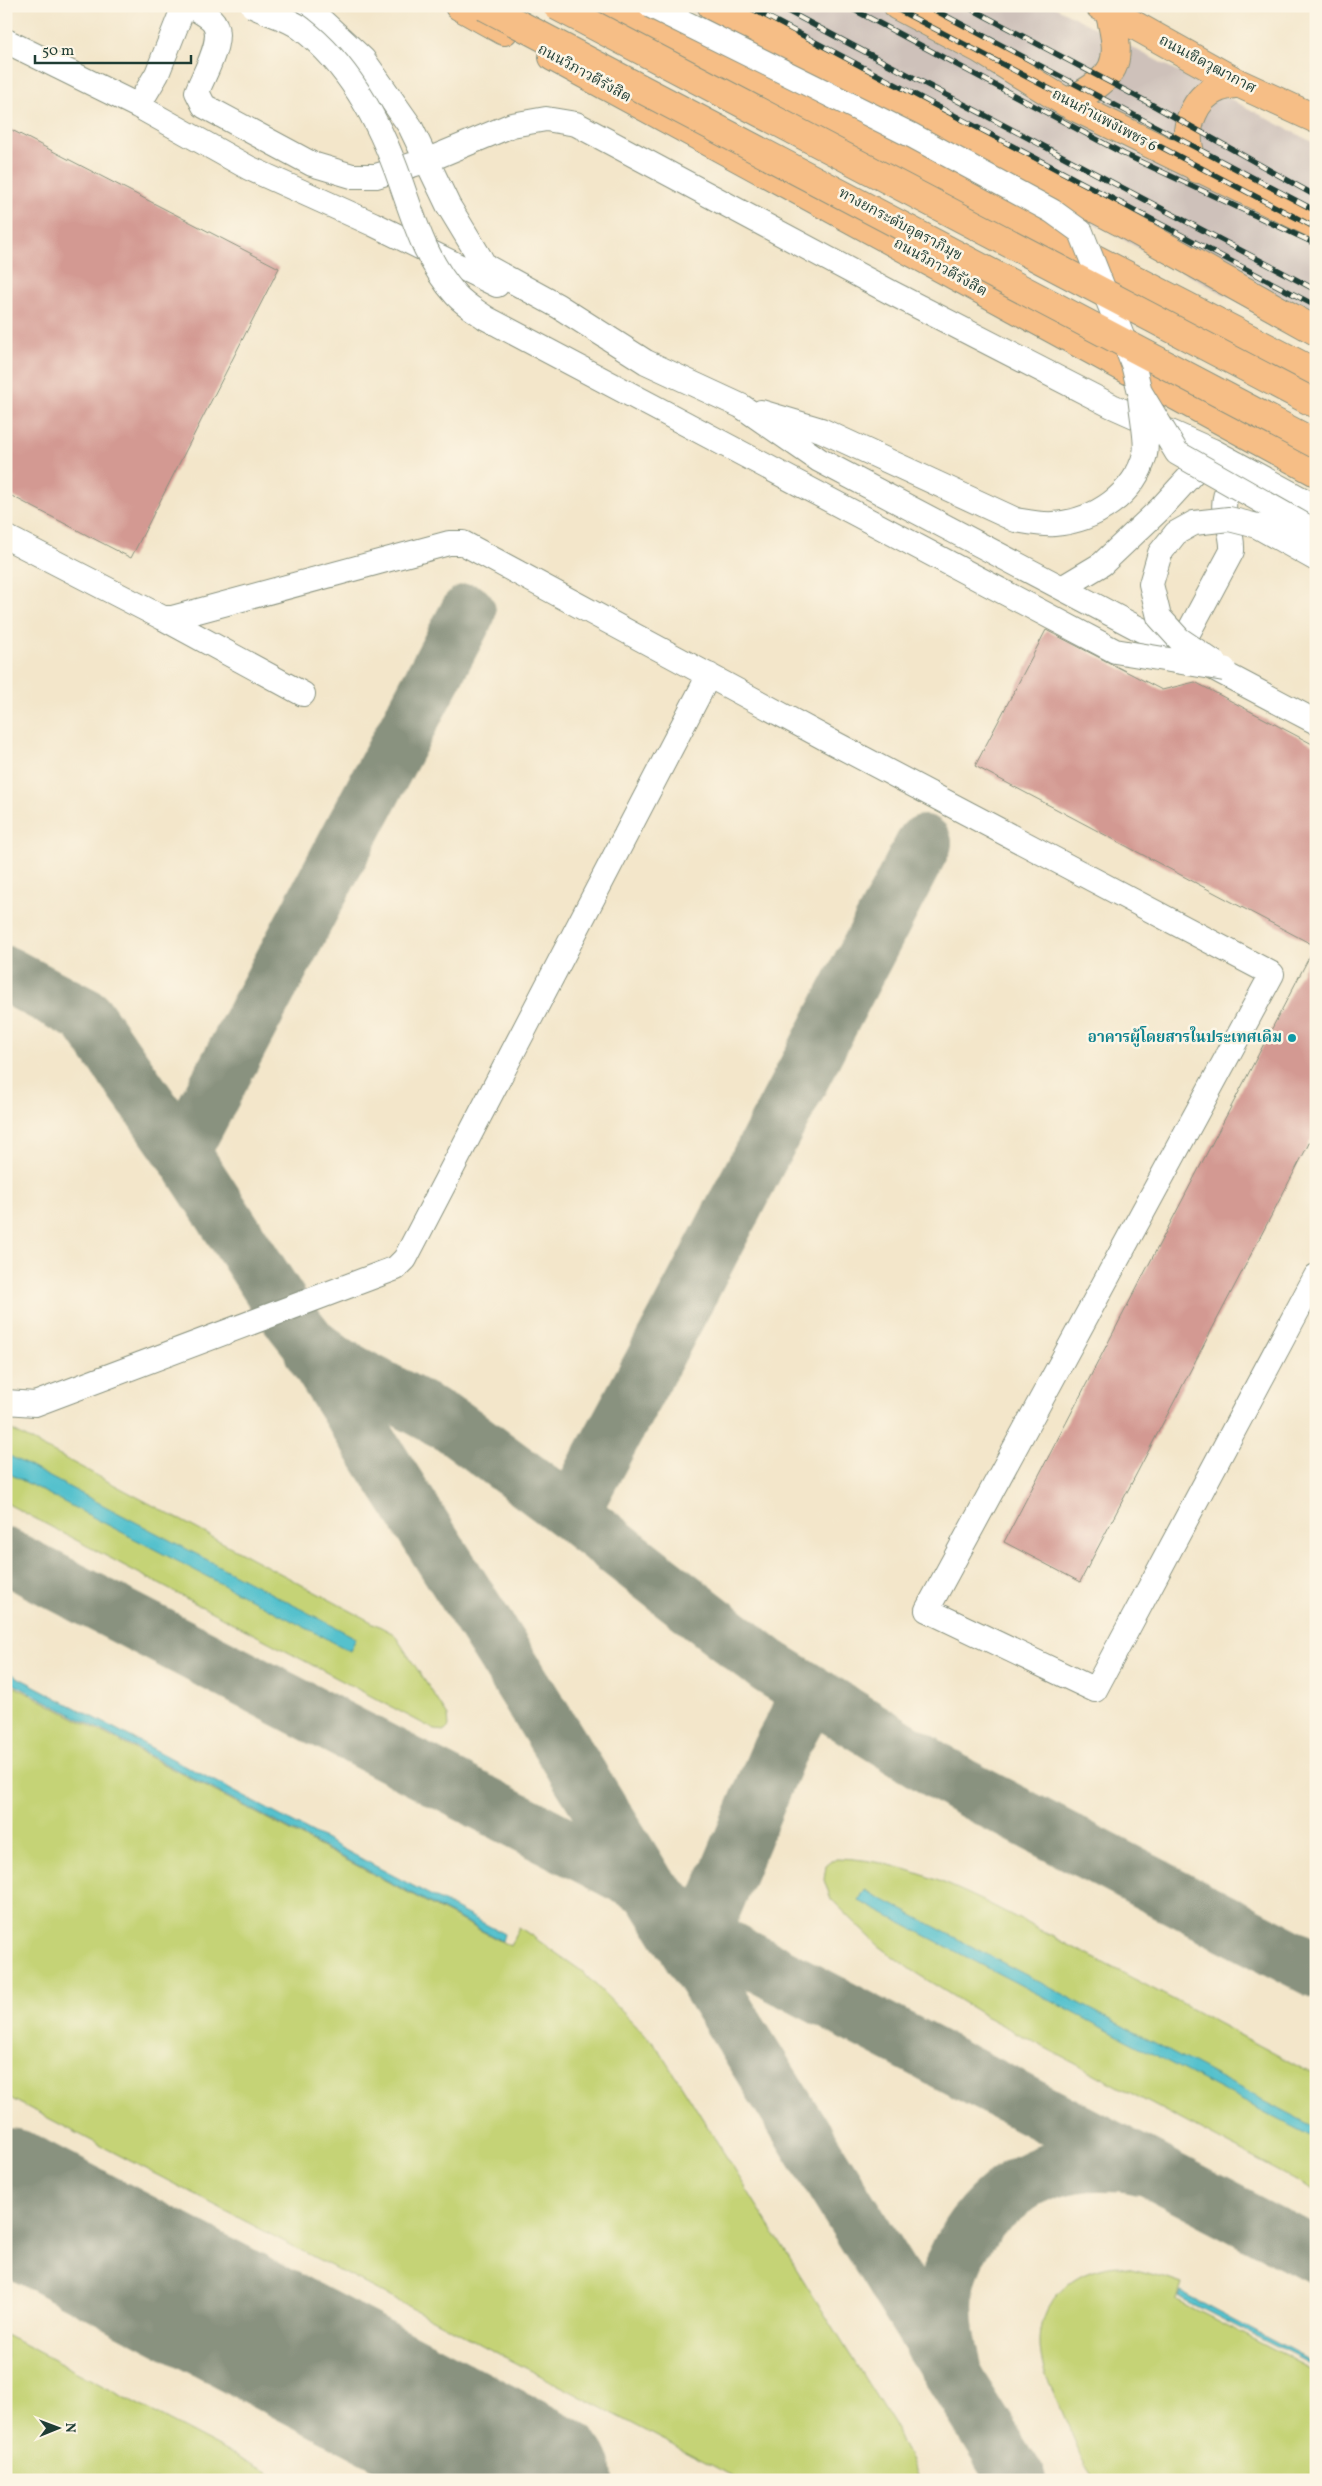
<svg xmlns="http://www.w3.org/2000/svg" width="1322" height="2486" viewBox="0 0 1322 2486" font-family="Vollkorn,'Noto Serif Thai',serif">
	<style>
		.industrial { fill: #cec1ba }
		.green { fill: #c5d376; stroke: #728855 }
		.water { fill: #54c1cd; stroke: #3a7f80 }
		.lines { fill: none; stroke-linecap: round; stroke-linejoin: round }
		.taxiway { stroke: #89927f; stroke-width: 56 }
		.runway { stroke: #89927f; stroke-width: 140 }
		.building { fill: #d39992 }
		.minor-casing { stroke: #89927f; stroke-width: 26 }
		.major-casing { stroke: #89927f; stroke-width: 30 }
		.highway-casing { stroke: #89927f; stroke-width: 30 }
		.minor { stroke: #fff; stroke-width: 24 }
		.major { stroke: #f6be86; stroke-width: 28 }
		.highway { stroke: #f6be86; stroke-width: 28 }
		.rail-casing { stroke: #1f3d34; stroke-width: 5.5 }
		.rail { stroke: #fcf5e5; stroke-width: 4; stroke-dasharray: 11; stroke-linecap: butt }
		.minor-bridge-casing { stroke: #89927f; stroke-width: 26; stroke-linecap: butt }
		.highway-bridge-casing { stroke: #89927f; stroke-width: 30; stroke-linecap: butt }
		.minor-bridge { stroke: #fff; stroke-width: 24 }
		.highway-bridge { stroke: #f6be86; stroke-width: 28 }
		.culture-dot { fill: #0f9aa8; stroke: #fcf5e5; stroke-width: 2 }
		.labels { text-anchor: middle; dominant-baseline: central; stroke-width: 5; stroke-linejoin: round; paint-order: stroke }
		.street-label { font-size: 15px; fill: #1f3d34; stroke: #fcf5e5 }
		.culture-label { font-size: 15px; font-weight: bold; fill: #0d838f; stroke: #fcf5e5; text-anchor: end }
	</style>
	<rect width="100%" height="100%" fill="#fcf5e5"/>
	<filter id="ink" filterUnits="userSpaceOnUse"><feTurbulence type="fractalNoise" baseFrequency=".02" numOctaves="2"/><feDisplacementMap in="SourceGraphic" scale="10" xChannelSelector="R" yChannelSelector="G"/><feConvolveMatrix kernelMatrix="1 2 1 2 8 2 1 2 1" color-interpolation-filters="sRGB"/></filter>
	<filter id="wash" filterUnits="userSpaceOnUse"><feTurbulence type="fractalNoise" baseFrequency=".0096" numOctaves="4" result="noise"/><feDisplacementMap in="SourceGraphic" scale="20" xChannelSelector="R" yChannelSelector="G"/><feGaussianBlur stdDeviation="1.12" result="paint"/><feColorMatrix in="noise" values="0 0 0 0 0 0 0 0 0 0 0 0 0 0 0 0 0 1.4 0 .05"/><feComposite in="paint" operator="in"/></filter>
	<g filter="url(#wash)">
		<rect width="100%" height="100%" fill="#f3e6ca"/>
		<!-- industrial -->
		<path class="industrial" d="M681,6H1053L1316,144V344L868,101Z"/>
		<!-- green -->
		<path class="green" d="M6,1427L394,1634L448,1716L449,1727L445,1731L435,1730L6,1503Z
			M6,1682L510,1946L519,1927L583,1972L659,2049L897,2430L919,2480H740L6,2096Z
			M836,1858C916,1859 992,1906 1061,1941C1147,1985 1231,2030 1316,2076V2191L985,2016L911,1970L878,1945L831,1899L824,1880L826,1866Z
			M1119,2266L1156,2275L1182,2284L1177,2300L1316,2372V2480H1095L1085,2465C1075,2442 1065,2418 1055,2395C1051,2385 1045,2376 1043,2366C1029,2311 1066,2269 1119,2266Z
			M6,2335L282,2480H6Z"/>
		<!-- water -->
		<path class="water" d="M6,1454L356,1638L350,1651L6,1472Z
			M6,1671L504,1934L502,1941L6,1680Z
			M865,1890L1316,2128V2139L859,1901Z
			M1181,2292L1316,2364V2367L1179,2297Z"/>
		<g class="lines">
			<!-- taxiway -->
			<path class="taxiway" d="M6,974L86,1016L182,1152L289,1317L311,1345L336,1364L455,1427L571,1513L768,1666L960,1785L1316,1970
				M182,1152L468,612
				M312,1352L502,1651L1018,2480
				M571,1513L681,1309L924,843
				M6,1556L648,1888L702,1935L1316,2256
				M702,1935L779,1751L811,1693
				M954,2368C946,2337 940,2301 951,2270C974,2206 1033,2162 1102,2163C1114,2163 1128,2163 1139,2167"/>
			<!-- runway -->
			<path class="runway" d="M6,2198L543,2480"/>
		</g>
		<g id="blocks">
			<!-- building -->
			<path class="building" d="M6,127L279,268L131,558L6,493Z
				M1046,630L1162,690L1195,682L1316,746V1130L1080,1582L1004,1542L1315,946L975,766Z"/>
		</g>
	</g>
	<g filter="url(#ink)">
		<use href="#blocks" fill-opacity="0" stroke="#89927f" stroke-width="1"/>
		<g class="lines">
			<!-- minor casing -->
			<g class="minor-casing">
				<path id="minor" d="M191,6C197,10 205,14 211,19C228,35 204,73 197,92L204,106L312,164L352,176H376L428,160L512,125L546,119L576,124L892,293L1112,406L1213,451L1316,507
					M306,6L363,59L410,126L448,205L485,266L558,306L646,362L741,406L819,460L1316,722
					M6,41L138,106L249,168L373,224L497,285
					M138,106L157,74L184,6
					M761,412L821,430L1016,520
					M6,537L163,618H172L449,543H463L834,743L1272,974L927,1610L1095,1690L1316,1276
					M1062,588L1102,564L1159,510L1213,451
					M163,618L303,694
					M1179,650L1232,551C1233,536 1228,527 1225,513C1221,497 1232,479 1237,464
					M6,1402L35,1404L396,1268L405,1259L709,675"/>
			</g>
			<!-- major casing -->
			<g class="major-casing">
				<path id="major" d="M712,6L1119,221L1316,331
					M898,6L980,49L1067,103L1316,225
					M1100,6L1238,83L1316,119
					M1067,103C1116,76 1124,67 1109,11
					M1198,169C1195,162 1190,155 1189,148C1184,126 1195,98 1216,89C1222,86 1231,85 1238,83"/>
			</g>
			<!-- highway casing -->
			<g class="highway-casing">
				<path id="highway" d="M459,6L504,31
					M606,6L1316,373
					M553,57L1316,472"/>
			</g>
			<!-- minor -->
			<use href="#minor" class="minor"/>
			<!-- major -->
			<use href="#major" class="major"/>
			<!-- highway -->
			<use href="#highway" class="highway"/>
			<!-- rail casing -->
			<g class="rail-casing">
				<path id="rail" d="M747,6L1316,306
					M778,6L1316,290
					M847,6L1124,154L1316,244
					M891,6L1316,228
					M927,6L1316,211
					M966,6L1149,103L1316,196"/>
			</g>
			<!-- rail -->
			<use href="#rail" class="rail"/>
			<!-- minor-bridge casing -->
			<g class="minor-bridge-casing">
				<path id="minor-bridge" d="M253,6C268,14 289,18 302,29C351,67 381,125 401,183C415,223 427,263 456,295C464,304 476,311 486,318L1115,651L1224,669
					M651,6L913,136L1052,211L1081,232L1133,364L1140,392L1177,453L1316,532
					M1016,520C1028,522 1042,525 1054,524C1095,521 1135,494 1145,454C1148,443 1141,410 1140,396
					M1216,664L1179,639L1159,617L1151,584L1160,553L1176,533L1194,523L1229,519L1257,526L1316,559"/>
			</g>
			<!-- highway-bridge casing -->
			<g class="highway-bridge-casing">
				<path id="highway-bridge" d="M484,6L1316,444
					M557,6L1316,404"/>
			</g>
			<!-- minor-bridge -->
			<use href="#minor-bridge" class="minor-bridge"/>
			<!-- highway-bridge -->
			<use href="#highway-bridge" class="highway-bridge"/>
		</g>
	</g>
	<!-- markers -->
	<circle class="culture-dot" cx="1292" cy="1038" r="5"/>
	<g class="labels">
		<!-- street labels -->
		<g class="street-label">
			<text transform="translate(1207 65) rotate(28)">ถนนเชิดวุฒากาศ</text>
			<text transform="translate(584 74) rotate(29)">ถนนวิภาวดีรังสิต</text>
			<text transform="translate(1104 121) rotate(28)">ถนนกำแพงเพชร 6</text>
			<text transform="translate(900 225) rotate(28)">ทางยกระดับอุตราภิมุข</text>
			<text transform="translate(940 268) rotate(29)">ถนนวิภาวดีรังสิต</text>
		</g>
		<!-- culture labels -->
		<g class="culture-label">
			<text x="1282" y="1038">อาคารผู้โดยสารในประเทศเดิม</text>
		</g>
	</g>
	<!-- margin -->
	<rect width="1322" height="2486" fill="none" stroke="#fcf5e5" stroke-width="25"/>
	<!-- north arrow -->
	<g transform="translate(58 2428) rotate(89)" stroke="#fcf5e5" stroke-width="4" paint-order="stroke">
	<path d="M0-4L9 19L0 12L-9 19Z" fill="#1f3d34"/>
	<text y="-8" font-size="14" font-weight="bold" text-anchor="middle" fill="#1f3d34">N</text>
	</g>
	<!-- scale -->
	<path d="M35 55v8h156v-8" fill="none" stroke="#1f3d34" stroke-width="2.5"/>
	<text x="42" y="55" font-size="15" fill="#1f3d34" stroke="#fcf5e5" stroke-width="4" paint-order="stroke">50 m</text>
</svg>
